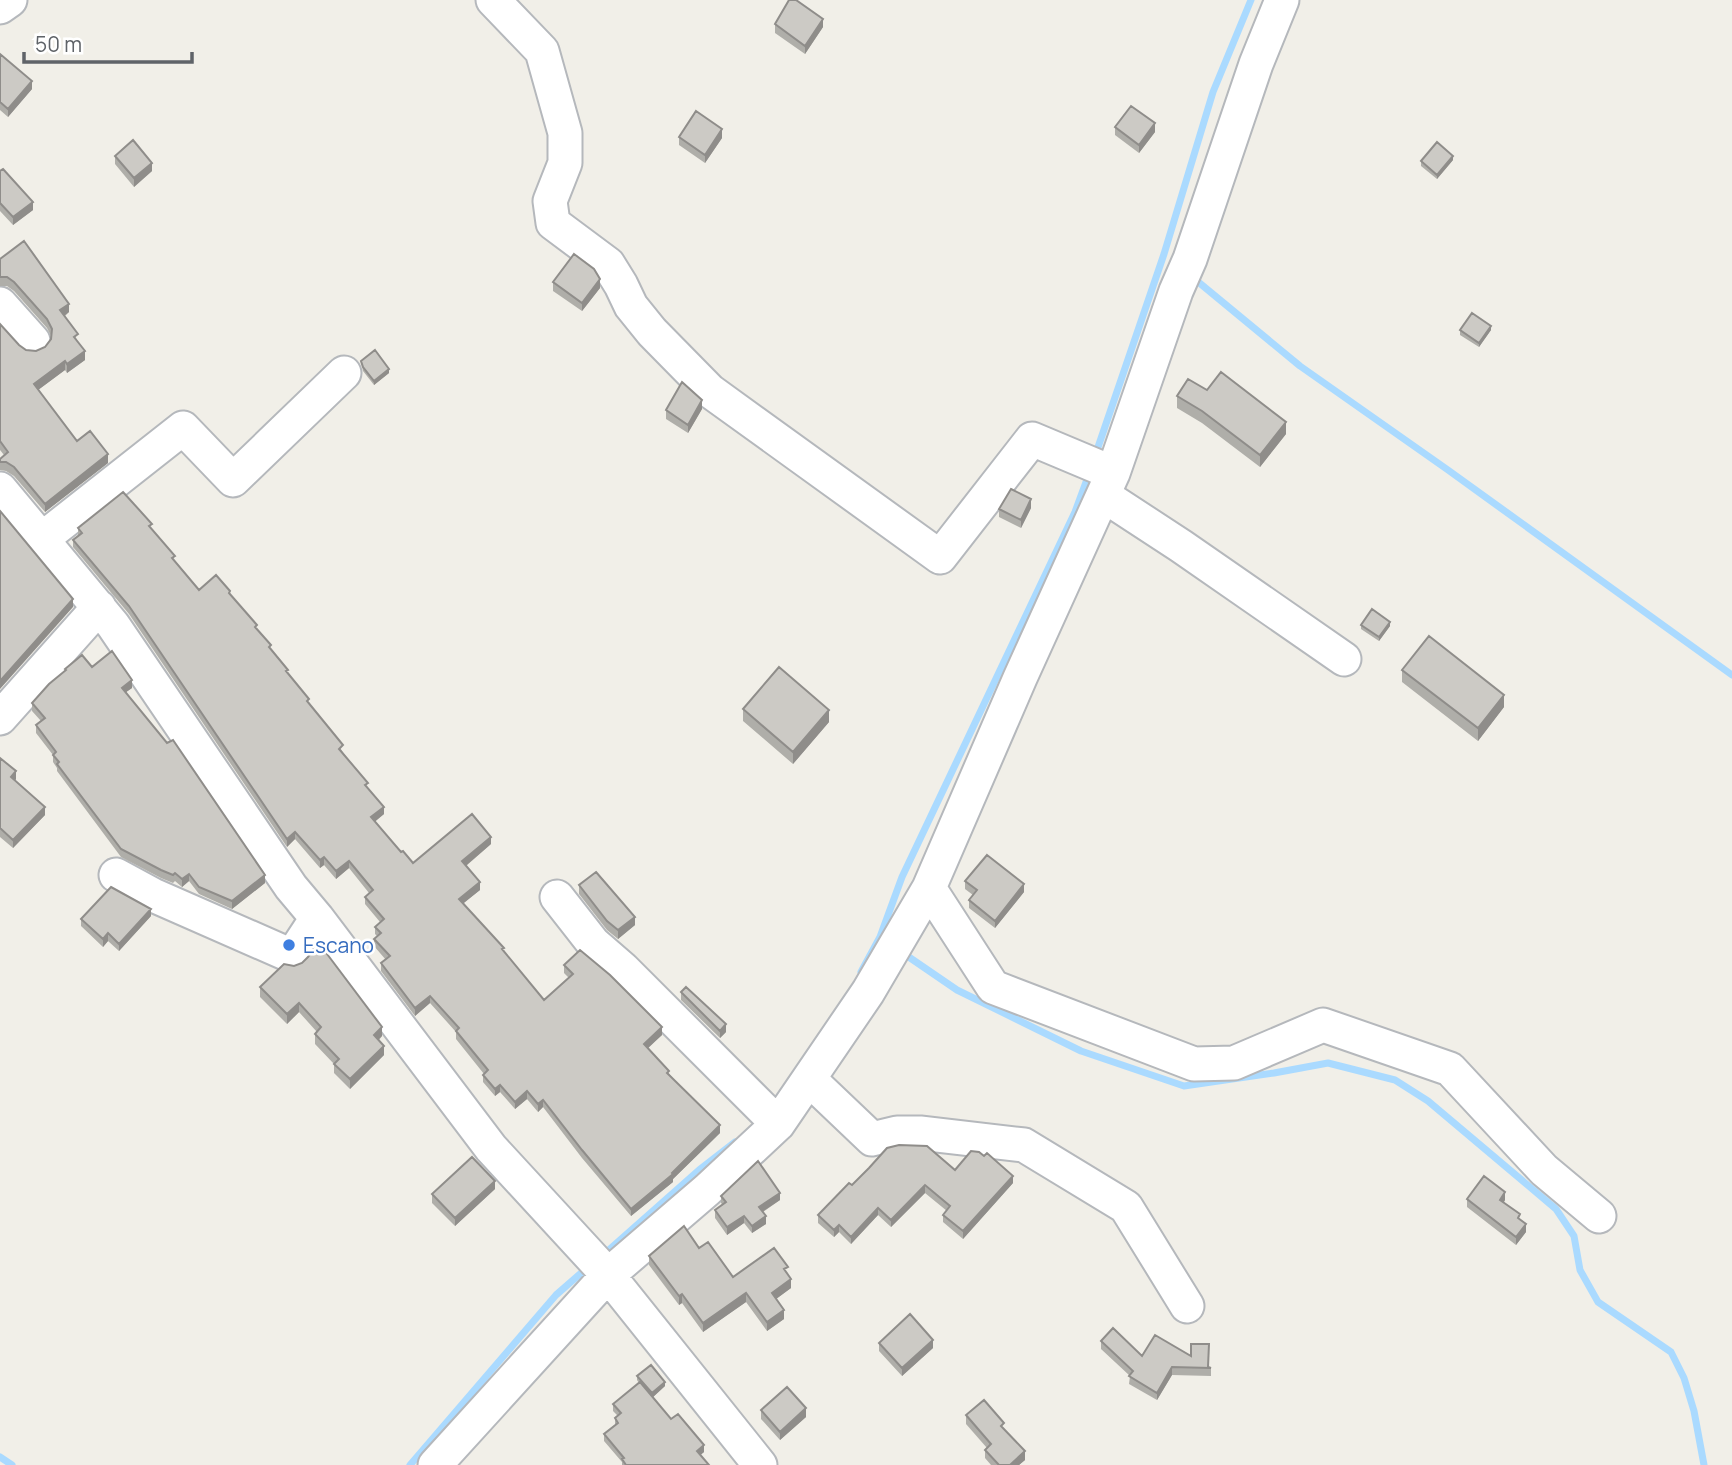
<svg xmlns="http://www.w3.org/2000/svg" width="1732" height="1465" viewBox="0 0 1732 1465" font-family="Manrope,sans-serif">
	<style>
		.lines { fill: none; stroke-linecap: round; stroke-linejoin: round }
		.stream { stroke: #aadaff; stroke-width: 7 }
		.minor-casing { stroke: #b5b8bc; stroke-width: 37 }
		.minor { stroke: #fff; stroke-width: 33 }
		.wall { fill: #afaea9 }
		.shaded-wall { fill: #8f8d8a }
		.building { fill: #cccac5; stroke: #8f8d8a; stroke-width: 2 }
		.shop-dot { fill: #3f7fe0; stroke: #fff; stroke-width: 2.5 }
		.labels { text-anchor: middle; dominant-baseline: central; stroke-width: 5; stroke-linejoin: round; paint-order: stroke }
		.shop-label { font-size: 21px; fill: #366cbe; stroke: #fff; text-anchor: start }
	</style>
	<rect width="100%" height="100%" fill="#f1efe8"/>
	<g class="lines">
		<!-- stream -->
		<path class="stream" d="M1191,276L1300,366L1448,470L1732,675
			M1095,456L1164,254L1213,92L1251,0
			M900,951L957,990L1081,1051L1184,1086L1274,1073L1328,1063L1395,1080L1428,1101L1556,1209L1574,1236L1580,1270L1598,1302L1671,1352L1684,1378L1694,1411L1704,1465
			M861,972L880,937L902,877L1075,512L1089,474
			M603,1255L699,1170L735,1142
			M0,1457L12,1465
			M410,1465L556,1295L588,1267"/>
		<!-- minor casing -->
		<g class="minor-casing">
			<path id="minor" d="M493,0L542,51L565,133V163L550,201L553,223L608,264L621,285L631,306L652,332L710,391L940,557L1032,439L1113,473
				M0,7L10,0
				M0,304L33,341
				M0,489L113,625L291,887L317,918L491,1148L608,1275L760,1465
				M1103,495L1181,546L1344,659
				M42,539L183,428L233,480L344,373
				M0,718L99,607
				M116,875L153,895L292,956L317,918
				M929,888L993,987L1194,1064L1234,1063L1323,1025L1450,1069L1544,1170L1599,1216
				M557,897L593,943L623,969L778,1124
				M809,1079L872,1139L897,1133H920L1024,1145L1126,1207L1187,1306
				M435,1465L608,1275L707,1190L778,1124L868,992L929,888L1020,678L1113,473L1176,291L1190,259L1256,64L1282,0"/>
		</g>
		<!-- minor -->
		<use href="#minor" class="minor"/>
	</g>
	<!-- wall -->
	<path class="wall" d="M775,24L823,27L805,54L775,33Z
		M0,54L32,89L8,117L0,110Z
		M1115,127L1155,132L1139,153L1115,135Z
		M679,137L722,138L705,163L679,145Z
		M115,156L152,171L134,187L115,164Z
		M1453,160L1437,179L1421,166V161Z
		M0,171L33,210L13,225L0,211Z
		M0,259L69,312L65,316L78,342L85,360L67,373L65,370L38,390L77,441L108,463L45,512L14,476L6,471L0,470V459L4,455L0,450V324L19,345L26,350L36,351L45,347L51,339V336L47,328L14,291L7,286H0Z
		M553,282L600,288L582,311L553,291Z
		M1460,330H1491L1479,347L1460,335Z
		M361,361L389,373L374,385L363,371Z
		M1207,390L1286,434L1260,467L1202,423L1177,408V396Z
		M702,409L688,433L666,419V410Z
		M1031,508L1021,528L999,517V509Z
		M78,528L152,529L175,561L199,590L230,594L257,629L368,788L384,814L375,821L401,852L413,863L491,844L466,866L480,890L463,903L544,1000L569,978L564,973V965L662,1035L647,1048L720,1133L673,1179V1182L631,1216L582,1158L543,1107L538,1112L527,1099L515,1109L500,1092L495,1096L483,1082V1075L484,1074L456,1039V1032L430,1003L415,1016L381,971V963L386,960L374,946V939L377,936L375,934V927L380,922L365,904V897L369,893L349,868L336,879L324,865L320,868L295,839L287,847L129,614L73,547V540L78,536Z
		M1361,625L1390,626L1379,641L1361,629Z
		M92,667L132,688L126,692L265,883L232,909L199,894L189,881L182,887L175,881L173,883L161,878L121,857L57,771V768L53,762V755L36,733V725L41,721L32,711V703L65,671V669Z
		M1402,670L1504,707L1478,741L1402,682Z
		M743,709L829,722L793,764L743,721Z
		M0,758L16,779L15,781L45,815L13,848L0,837Z
		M965,881L1024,892L995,928L969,908V900L973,895L965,889Z
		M579,885L635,925L618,939L607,930L579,894Z
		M151,916L119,951L108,941L103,947L81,926V919Z
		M260,987L382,1036L379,1040L384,1055L350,1089L334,1073V1064L315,1044V1034L317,1032L299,1012L287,1024L260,997Z
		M681,992L726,1032L720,1038L681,1000Z
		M955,1170L1013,1183L963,1239L943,1222V1215L947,1211L925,1193L891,1227L878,1215L851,1244L839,1232L834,1237L818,1223V1215L852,1185Z
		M495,1189L455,1226L432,1203V1194Z
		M721,1196L780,1200L763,1212L766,1224L752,1233L744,1223L727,1235L715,1218V1210L723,1205L721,1203Z
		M1467,1199L1505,1200L1504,1202L1520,1220L1526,1232L1516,1245L1467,1207Z
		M699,1248L733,1277L788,1274L791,1288L776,1299L784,1319L767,1331L746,1302L703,1332L682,1303L679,1305L649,1265V1256Z
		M1101,1341L1142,1356L1209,1367L1211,1368V1376L1172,1375L1157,1400L1129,1384L1130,1376L1101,1349Z
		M879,1343L933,1348L902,1376L879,1351Z
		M637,1376L665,1386L653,1397L671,1419L704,1452L700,1455L709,1465H622V1462L604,1441V1434L615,1425V1418L618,1416L613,1411V1404L639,1383L637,1380Z
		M761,1410L806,1417L780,1440L761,1419Z
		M966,1415L1004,1430L1025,1460L1019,1465H991L985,1458V1450L987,1448L966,1424Z"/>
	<!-- shaded-wall -->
	<path class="shaded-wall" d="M823,19V27L805,54V46Z
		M32,81V89L8,117V109Z
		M1155,123V132L1139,153V145Z
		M722,129V138L705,163V155Z
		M1453,156V160L1437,179V175Z
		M152,163V171L134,187V178Z
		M33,202V210L13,225V217Z
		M600,279V288L582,311V303Z
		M69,304V312L60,319V310Z
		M1491,326V330L1479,347V343Z
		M85,351V360L67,373V364Z
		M65,361V370L34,393V384Z
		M389,369V373L374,385V381Z
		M702,400V409L688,433V425Z
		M1286,422V434L1260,467V455Z
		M108,454V463L45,512V504Z
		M1031,499V508L1021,528V520Z
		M73,599V607L0,689V681Z
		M1390,622V626L1379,641V637Z
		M132,680V688L122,695V688Z
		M1504,695V707L1478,741V728Z
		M829,710V722L793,764V752Z
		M16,771V779L11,785V777Z
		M45,807V815L13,848V840Z
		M384,807V814L371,825V817Z
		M295,832V839L287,847V839Z
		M491,837V844L462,869V861Z
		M324,857V865L320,868V860Z
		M349,861V868L336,879V871Z
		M189,874V881L182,887V879Z
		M265,875V883L232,909V901Z
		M480,882V890L459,907V899Z
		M1024,884V892L995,928V921Z
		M151,909V916L119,951V944Z
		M635,917V925L618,939V930Z
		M108,933V941L103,947V939Z
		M430,996V1003L415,1016V1008Z
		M299,1003V1012L287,1024V1014Z
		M726,1024V1032L720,1038V1031Z
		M382,1027V1036L374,1044V1035Z
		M662,1027V1035L644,1052V1044Z
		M384,1046V1055L350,1089V1079Z
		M500,1085V1092L495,1096V1089Z
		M527,1091V1099L515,1109V1102Z
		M543,1100V1107L538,1112V1104Z
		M720,1125V1133L673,1179V1182L631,1216V1209L672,1173Z
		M1013,1176V1183L963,1239V1231Z
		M495,1181V1189L455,1226V1218Z
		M925,1185V1193L891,1227V1220Z
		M1505,1192V1200L1500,1208V1200Z
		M780,1193V1200L759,1214V1207Z
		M878,1208V1215L851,1244V1237Z
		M744,1216V1223L727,1235V1227Z
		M766,1216V1224L752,1233V1226Z
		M1526,1224V1232L1516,1245V1237Z
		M839,1225V1232L834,1237V1230Z
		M791,1279V1288L772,1302V1293Z
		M746,1293V1302L703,1332V1323Z
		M682,1294V1303L679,1305V1296Z
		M784,1310V1319L767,1331V1322Z
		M933,1340V1348L902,1376V1368Z
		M1172,1367V1375L1157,1400V1393Z
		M665,1382V1386L652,1398V1393Z
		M806,1408V1417L780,1440V1432Z
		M704,1445V1452L697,1458V1451Z
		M1025,1451V1460L1019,1465H1010Z"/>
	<!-- building -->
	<path class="building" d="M789,0H796L823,19L805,46L775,24Z
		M0,54L32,81L8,109L0,102Z
		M1131,106L1155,123L1139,145L1115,127Z
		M696,111L722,129L705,155L679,137Z
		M133,140L152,163L134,178L115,156Z
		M1437,142L1453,156L1437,175L1421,161Z
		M3,169L33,202L13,217L0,203V171Z
		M24,241L69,304L60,310L78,334L74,337L85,351L67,364L65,361L34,384L77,441L90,431L108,454L45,504L14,467L6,462H0V459L8,452L0,441V324L19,345L26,350L36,351L45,347L51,339L52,329L47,319L14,282L7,277H0V259Z
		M574,254L594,269L600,279L582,303L553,282Z
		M1472,313L1491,326L1479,343L1460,330Z
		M375,350L389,369L374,381L363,367L361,361Z
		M1221,372L1286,422L1260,455L1202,411L1177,396L1188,379L1207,390Z
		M682,382L702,400L688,425L666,410Z
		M1011,489L1031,499L1021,520L999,509Z
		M123,492L152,524L149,526L175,556L172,558L199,590L216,575L230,591L229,593L257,625L255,627L271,645L269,647L288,670L286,671L309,699L307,701L343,745L339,749L368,783L365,785L384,807L371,817L401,852L403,851L413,863L472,814L491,837L462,861L480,882L459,899L504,948L502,949L544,1000L573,974L564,965L580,950L610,975L662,1027L644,1044L669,1071L667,1073L720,1125L672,1173L673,1174L631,1209L582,1150L543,1100L538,1104L527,1091L515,1102L500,1085L495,1089L483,1075L488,1070L456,1031L459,1028L430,996L415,1008L381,963L390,956L374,939L381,933L375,927L384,919L365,897L373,890L349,861L336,871L324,857L320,860L295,832L287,839L129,606L73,540L82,533L78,528Z
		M0,511L73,599L0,681Z
		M1372,609L1390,622L1379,637L1361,625Z
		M1429,636L1504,695L1478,728L1402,670Z
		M112,651L132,680L122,688L167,743L173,740L265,875L232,901L199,887L189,874L182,879L175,873L173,875L161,870L121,849L57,764L59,762L53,755L56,752L36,725L45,718L32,703L49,684L66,670L65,669L82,655L92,667Z
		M779,667L829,710L793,752L743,709Z
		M0,758L16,771L11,777L45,807L13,840L0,828Z
		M987,855L1024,884L995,921L969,900L977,890L965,881Z
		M596,872L635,917L618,930L607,921L579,885Z
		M111,887L151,909L119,944L108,933L103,939L81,919Z
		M318,942L382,1027L374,1035L384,1046L350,1079L334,1064L339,1059L315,1034L321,1027L299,1003L287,1014L260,987L284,964L294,966L302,963L308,957Z
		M686,987L726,1024L720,1031L681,992Z
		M899,1145L927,1146L955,1170L971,1151L979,1152L984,1156L987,1153L1013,1176L963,1231L943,1215L950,1206L925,1185L891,1220L878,1208L851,1237L839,1225L834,1230L818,1215L849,1183L852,1185L869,1168L887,1148Z
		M472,1157L495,1181L455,1218L432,1194Z
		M758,1161L780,1193L759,1207L766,1216L752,1226L744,1216L727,1227L715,1210L726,1202L721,1196Z
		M1484,1176L1505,1192L1500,1200L1520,1214L1518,1218L1526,1224L1516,1237L1467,1199Z
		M684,1226L699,1248L708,1242L733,1277L774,1248L788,1267L784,1269L791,1279L772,1293L784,1310L767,1322L746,1293L703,1323L682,1294L679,1296L649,1256Z
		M910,1314L933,1340L902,1368L879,1343Z
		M1113,1328L1142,1356L1155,1335L1191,1356V1344H1209L1208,1367L1211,1368L1172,1367L1157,1393L1129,1376L1133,1371L1101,1341Z
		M651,1365L665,1382L652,1393L637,1376Z
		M640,1382L671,1419L678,1414L704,1445L697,1451L709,1465H626L622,1459L624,1458L604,1434L618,1423L615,1418L621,1413L613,1404Z
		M787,1387L806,1408L780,1432L761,1410Z
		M984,1400L1004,1423L1001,1426L1025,1451L1010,1465H999L985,1450L991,1444L966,1415Z"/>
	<!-- markers -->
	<circle class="shop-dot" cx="289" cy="945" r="7"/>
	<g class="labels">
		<!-- shop labels -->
		<g class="shop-label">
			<text x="303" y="945">Escano</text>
		</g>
	</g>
	<!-- scale -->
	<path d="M24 52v10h168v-10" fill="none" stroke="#5f6368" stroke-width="3.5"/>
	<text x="35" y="52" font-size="21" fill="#5f6368" stroke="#ffffff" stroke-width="5" paint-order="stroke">50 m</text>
</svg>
